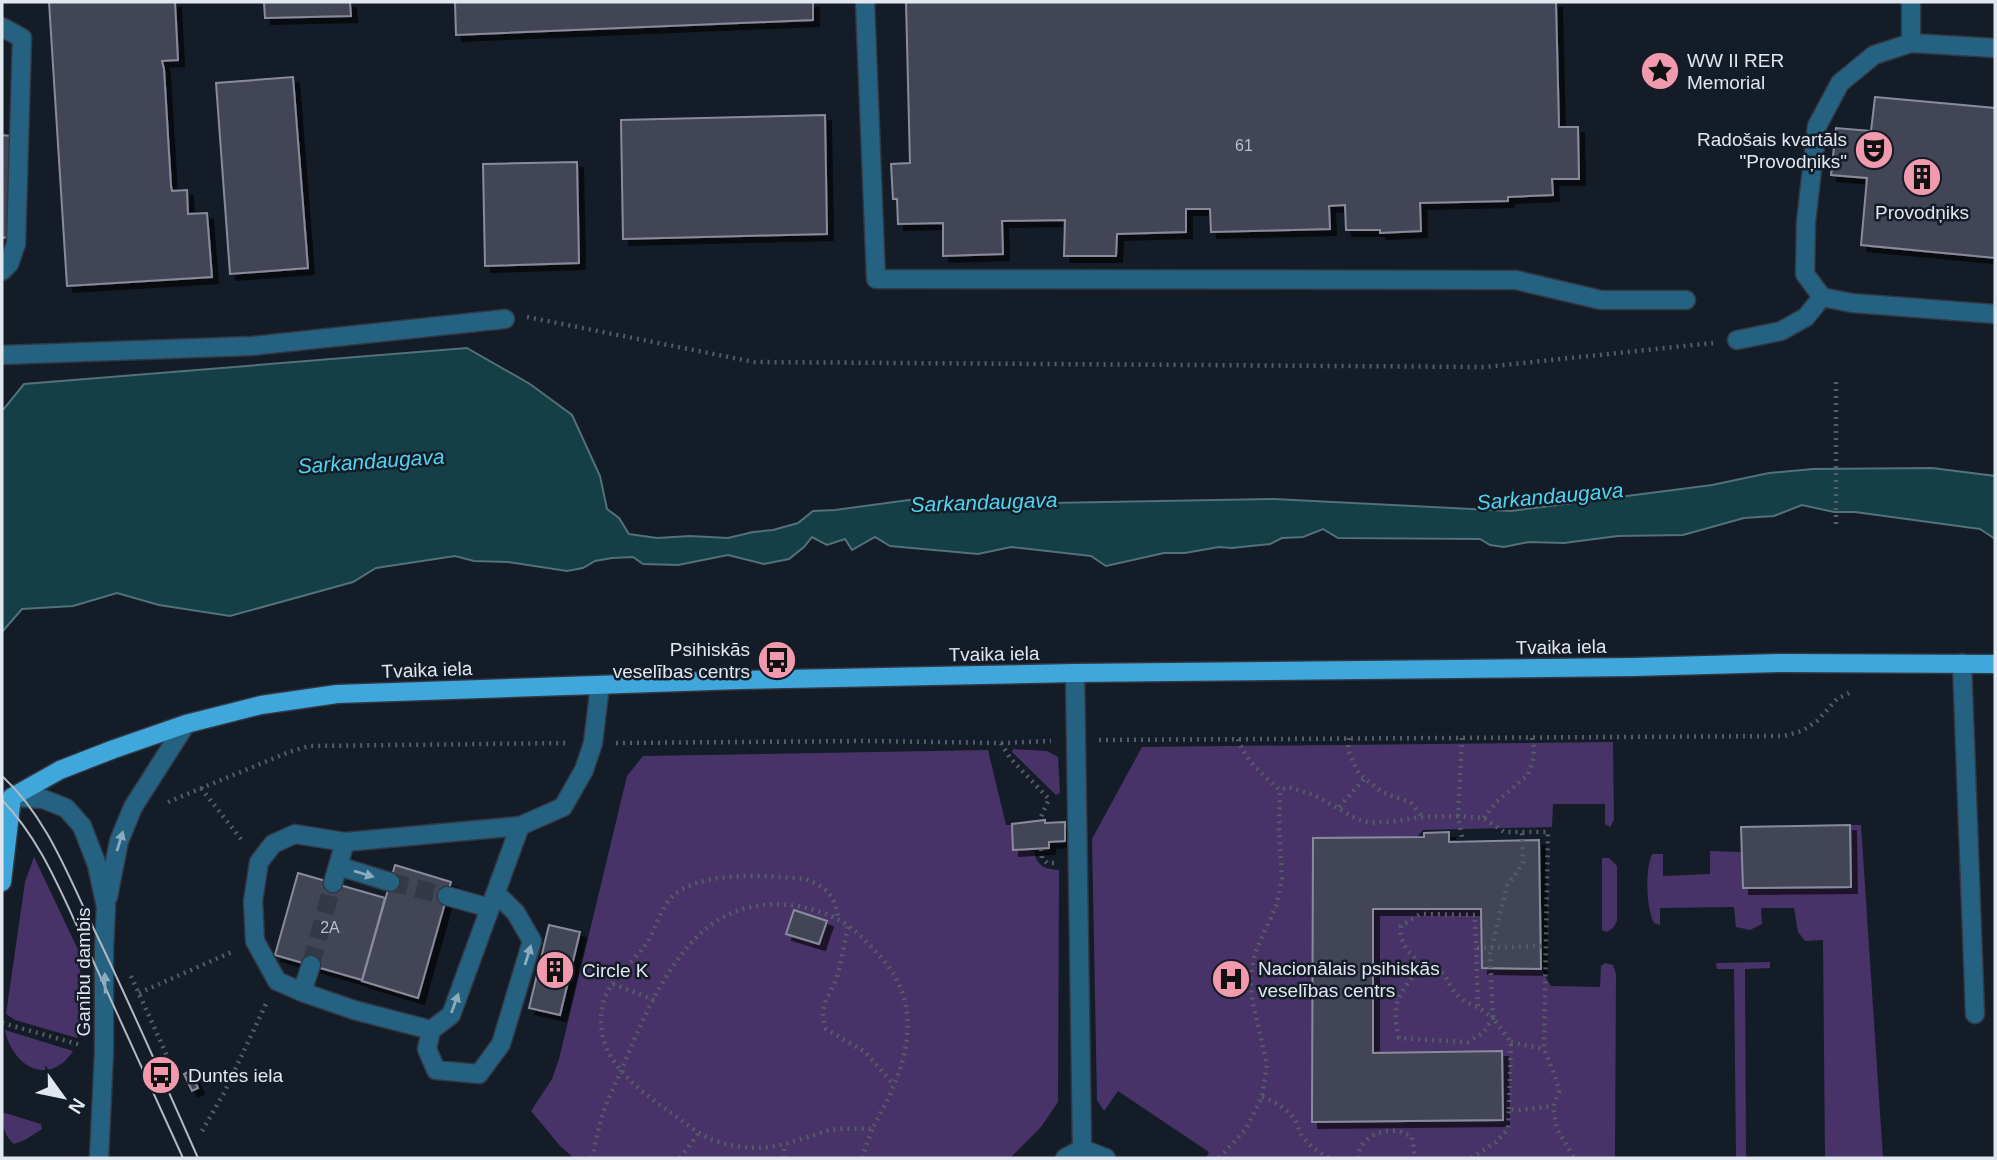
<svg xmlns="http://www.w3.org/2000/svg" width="1997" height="1160" viewBox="0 0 1997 1160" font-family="Helvetica,sans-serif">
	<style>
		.green { fill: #483368 }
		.water { fill: #153f47; stroke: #527179; stroke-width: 2 }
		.building { fill: #434554; stroke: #898b9c; stroke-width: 2; filter: url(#shadow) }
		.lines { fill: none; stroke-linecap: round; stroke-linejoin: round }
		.minor-tunnel { stroke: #333a45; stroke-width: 18; stroke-dasharray: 18 9; stroke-linecap: butt }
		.minor-casing { stroke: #313843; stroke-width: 21 }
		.major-casing { stroke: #313843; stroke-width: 21 }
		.path { stroke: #555c66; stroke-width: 4.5; stroke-dasharray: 2 5; stroke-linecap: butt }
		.minor { stroke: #256282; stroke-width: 18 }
		.major { stroke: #40a7dd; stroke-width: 18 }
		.tram { stroke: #b3b9c2; stroke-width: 2 }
		.oneway { fill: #8cabbe }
		.labels { text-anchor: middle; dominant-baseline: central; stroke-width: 5; stroke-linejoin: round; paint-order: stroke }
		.number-label { font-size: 16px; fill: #babec8 }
		.poi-label { font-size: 19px; fill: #e1e7ef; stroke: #141c27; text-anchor: start }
		.street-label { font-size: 19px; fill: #e1e7ef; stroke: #141c27 }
		.water-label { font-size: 21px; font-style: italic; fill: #50d5f0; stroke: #141c27 }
	</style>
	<defs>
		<filter id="shadow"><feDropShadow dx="6" dy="6" stdDeviation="0" flood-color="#0009"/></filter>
	</defs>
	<rect width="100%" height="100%" fill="#141c27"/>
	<!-- green -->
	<path class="green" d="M1613,742L1614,820L1610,827L1605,824V804H1553L1552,827L1423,830L1417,837L1313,838L1312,1122L1503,1119L1502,1051L1373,1053V909H1481L1483,968L1541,969L1551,986L1600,987L1601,966L1605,963L1613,965L1616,974L1615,1158H1206L1209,1152L1118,1091L1104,1111L1097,1100L1092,839L1142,747Z
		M1013,749L1047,751L1058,757L1060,793L1056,795L1012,752Z
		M988,750L1006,825H1012L1013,849H1034C1036,865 1043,869 1059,870L1058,1102L1041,1127L1010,1158H574L561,1147L531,1111L552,1079L559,1059L627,776L643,756Z
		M1850,825H1861L1883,1158H1825L1823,940L1805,941L1798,932L1794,908H1761L1762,924L1750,930L1736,927L1734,907L1660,908V925L1654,923C1646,908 1645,870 1652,854H1663V876L1710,874V851L1742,852L1743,888L1851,887Z
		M34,857L81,956L80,979L83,993L77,1038L15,1020L6,1014L25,882Z
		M1602,858H1609L1617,866V921L1613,928L1607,932L1602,930Z
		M1770,962V968L1745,969L1746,1158H1736L1734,969H1717L1716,963Z
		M5,1030L73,1051C49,1088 12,1066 5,1030Z
		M5,1113L41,1124L42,1129L25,1140L14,1144C5,1137 2,1125 2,1114Z"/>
	<!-- water -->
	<path class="water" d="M467,348L530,384L572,415L600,476L607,509L619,518L629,534L657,538L690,536L728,538L753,532L773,530L798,523L813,511L835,510L909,500L1048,503L1274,499L1511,511L1712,485L1769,473L1813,469L1932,468L1995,476V539L1980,529L1855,512H1834L1802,505L1774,516L1744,518L1683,535L1618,536L1564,543L1529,542L1504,547L1490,545L1480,539L1338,538L1323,529L1303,537L1282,538L1270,544L1232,548L1219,547L1185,553H1164L1106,566L1091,556L1011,547L978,554L890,546L875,537L852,550L845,539L827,545L812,537L804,547L789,559L764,564L728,555L678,565L643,564L633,557L612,558L595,561L583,568L567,571L508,562L474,561L455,556L376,568L353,582L230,616L159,605L117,593L73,606L22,609L2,632V411L24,384Z"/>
	<!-- building -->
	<path class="building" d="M49,2H175L178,60L162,61L164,69L171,186L172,191L187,190L188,214L207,213L212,277L67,286Z
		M264,2H350L351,16L265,18Z
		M455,2H813V20L456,35Z
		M906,2H1556L1559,127H1578L1579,179H1552L1553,195L1508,197V201L1420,203L1421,231L1380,233V230H1346L1345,205L1329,206L1330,229L1211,232L1210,209H1186V232L1117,234L1116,256H1064L1065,220L1002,221L1003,254L943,256V223L898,224L897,199H893L891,164L910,163Z
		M293,77L308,268L230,274L216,83Z
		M1875,97L1995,108V258L1861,245L1867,178L1831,175L1836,128L1871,131Z
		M825,115L827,234L623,239L621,120Z
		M2,135L10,136L9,237L2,238Z
		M577,162L579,263L485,266L483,164Z
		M1045,820V823L1065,822V841L1049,842V848L1013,850L1012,824Z
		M1850,825L1851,887L1743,888L1741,827Z
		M1449,832V842L1539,840L1541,969L1482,968L1481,909H1373V1053L1502,1051L1503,1120L1312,1122L1313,838L1424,837V833Z
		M395,865L451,882L418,998L362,981Z
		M298,873L385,898L362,980L275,955Z
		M794,910L827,921L819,944L786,934Z
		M549,925L580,932L560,1015L529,1008Z
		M190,1071L198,1088L192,1091L184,1074Z"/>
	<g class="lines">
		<!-- minor-tunnel -->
		<path class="minor-tunnel" d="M390,882L447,896
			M311,965L333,883"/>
		<!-- minor casing -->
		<g class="minor-casing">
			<path id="minor" d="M865,2L876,279L1516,280L1601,300H1686
				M1911,2V43
				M2,27L22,38L16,244L9,264L2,271
				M1995,48L1911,43L1874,55L1840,83L1817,126L1806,222L1805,274L1822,297L1852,303L1995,314
				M1737,340L1781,331L1806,317L1822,297
				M2,355L252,346L505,319
				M1962,663L1975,1014
				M1075,673L1082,1149
				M12,797L43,799L66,808L82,826L97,865L106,907L104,949V1052L99,1158
				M338,866L390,882
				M333,883L345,842L520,826L563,807L584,770L593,743L600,685
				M447,896L490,908
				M108,897L119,841L133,807L186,724
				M311,965L302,992L354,1010L431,1030L451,1015L520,826
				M302,992L277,981L255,941L253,901L259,862L273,844L295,834L345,842
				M431,1030L427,1049L436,1070L479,1074L501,1044L532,941L516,913L496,893
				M1082,1149L1106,1158
				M1065,1158L1082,1149"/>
		</g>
		<!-- major casing -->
		<g class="major-casing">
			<path id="major" d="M12,797L60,770L114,749L186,724L261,705L337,694L740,680L1075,673L1633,667L1780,663L1995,664
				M2,882L12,797"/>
		</g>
		<!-- path -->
		<path class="path" d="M527,317L754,362L1485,367L1713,343
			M1836,382V529
			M1349,738L1348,750L1359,774L1382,792L1411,803L1422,817
			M1462,738L1458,816L1484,818L1504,832H1548L1544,1049L1555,1076L1559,1091L1553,1106L1557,1129L1574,1158
			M1238,739C1245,760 1263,775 1280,790L1289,787L1314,795L1357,819L1370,823L1398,821L1422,817L1458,816L1463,842
			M1099,740L1784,736L1802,731L1817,721L1837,699L1853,691
			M616,743L868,741L1001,743L1051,741
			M1001,743L1010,758L1049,799L1039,821
			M201,788L244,843
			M168,802L289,752L309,746L569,743
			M1339,807L1364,779
			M1484,818L1496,802L1528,775L1533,761L1534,749L1532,737
			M1041,849L1042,858L1047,863H1055
			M848,927C844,943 842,961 837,977C829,999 818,1003 826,1029L865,1052L894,1085
			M1477,948L1546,946
			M1422,965C1454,970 1442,985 1463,1000C1468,1004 1474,1005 1479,1008C1484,1011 1488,1015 1493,1018L1483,1033L1468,1042L1399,1038C1390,1000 1400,994 1422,965C1411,955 1398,943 1401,926L1420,914L1475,915L1478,1007
			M131,976L173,1069
			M613,984L654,1000
			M139,993L234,951
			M2,1023L81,1045
			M1511,1042L1544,1049
			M1262,1097C1275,1101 1287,1109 1295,1120C1298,1125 1299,1131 1302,1136C1309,1146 1319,1152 1329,1158
			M1509,1109L1511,1042L1493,1018L1490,954L1507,886L1523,863L1522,833
			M202,1131L224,1093L266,1004
			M592,1158C595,1145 598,1130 602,1117C606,1102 614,1087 620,1073C641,1023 669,953 715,922C751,898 799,900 837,919C852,926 866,941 877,953C893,970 905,990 907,1014C911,1056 892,1093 872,1129C859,1129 843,1128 830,1130C821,1132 813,1136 804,1138C774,1148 758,1151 726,1144C705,1140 688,1125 671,1113C634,1086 591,1056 603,1003C609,980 633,962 647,943C658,926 661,901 681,890C714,871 768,876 806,879C828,888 835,896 838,919
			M680,1158L699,1133
			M784,1158V1145
			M862,1158L872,1129
			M1219,1158L1246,1129L1262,1097L1267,1064L1253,1004L1250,978L1255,953L1276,906L1282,879L1279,830L1280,790
			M1358,1158C1358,1138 1383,1127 1401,1132C1405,1133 1408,1135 1412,1137L1415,1158
			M1471,1158L1496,1142L1508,1129L1509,1109L1519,1110L1553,1106"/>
		<!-- minor -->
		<use href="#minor" class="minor"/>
		<!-- major -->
		<use href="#major" class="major"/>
		<!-- tram -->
		<path class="tram" d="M2,776C44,814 66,870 90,921C128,999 163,1079 198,1158
			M2,800C41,840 61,893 85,943C118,1015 150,1087 183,1158"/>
	</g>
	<!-- one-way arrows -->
	<defs><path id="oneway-solid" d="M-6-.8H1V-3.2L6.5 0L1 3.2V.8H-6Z" transform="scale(1.75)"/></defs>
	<g class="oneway">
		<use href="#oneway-solid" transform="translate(120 841) rotate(-73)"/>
		<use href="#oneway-solid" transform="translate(364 874) rotate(17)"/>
		<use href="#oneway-solid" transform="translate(528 955) rotate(-73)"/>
		<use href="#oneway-solid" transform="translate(105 983) rotate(-91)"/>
		<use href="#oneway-solid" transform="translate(455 1003) rotate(-70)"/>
	</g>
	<!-- icons -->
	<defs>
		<g id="sight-disc" transform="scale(2.0125)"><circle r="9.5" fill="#f29aad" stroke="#141c27"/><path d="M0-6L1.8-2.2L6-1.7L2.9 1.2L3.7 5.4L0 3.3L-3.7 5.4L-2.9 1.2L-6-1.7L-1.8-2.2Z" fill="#111"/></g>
		<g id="theatre-disc" transform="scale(2.0125)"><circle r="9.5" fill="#f29aad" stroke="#141c27"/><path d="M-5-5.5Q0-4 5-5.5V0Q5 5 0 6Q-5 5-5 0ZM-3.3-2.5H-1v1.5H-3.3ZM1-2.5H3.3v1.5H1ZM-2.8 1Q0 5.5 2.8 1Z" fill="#111"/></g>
		<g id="building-disc" transform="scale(2.0125)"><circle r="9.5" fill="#f29aad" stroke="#141c27"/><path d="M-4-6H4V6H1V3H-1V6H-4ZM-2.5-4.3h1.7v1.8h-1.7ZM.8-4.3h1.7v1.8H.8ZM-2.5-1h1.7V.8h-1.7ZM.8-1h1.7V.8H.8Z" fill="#111"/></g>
		<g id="bus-disc" transform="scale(2.0125)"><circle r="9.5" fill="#f29aad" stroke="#141c27"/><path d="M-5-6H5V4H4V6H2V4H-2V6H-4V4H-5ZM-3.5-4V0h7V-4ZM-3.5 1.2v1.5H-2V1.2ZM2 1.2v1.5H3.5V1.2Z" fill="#111"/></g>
		<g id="hospital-disc" transform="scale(2.0125)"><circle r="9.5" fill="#f29aad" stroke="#141c27"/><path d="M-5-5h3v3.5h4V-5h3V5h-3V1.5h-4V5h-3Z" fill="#111"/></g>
	</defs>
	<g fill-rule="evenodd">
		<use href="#sight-disc" x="1660" y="71"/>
		<use href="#theatre-disc" x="1874" y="150"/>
		<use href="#building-disc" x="1922" y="177"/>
		<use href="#bus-disc" x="777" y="660"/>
		<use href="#building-disc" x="555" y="970"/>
		<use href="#hospital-disc" x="1231" y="979"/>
		<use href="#bus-disc" x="161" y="1075"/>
	</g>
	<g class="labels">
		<!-- number labels -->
		<g class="number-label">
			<text x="1244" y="145">61</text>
			<text x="330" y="927">2A</text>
		</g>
		<!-- poi labels -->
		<g class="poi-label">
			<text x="1687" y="60">WW II RER<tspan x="1687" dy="22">Memorial</tspan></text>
			<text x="1847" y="139" text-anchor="end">Radošais kvartāls<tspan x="1847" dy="22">"Provodņiks"</tspan></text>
			<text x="1922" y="212" text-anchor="middle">Provodņiks</text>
			<text x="750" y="649" text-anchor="end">Psihiskās<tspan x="750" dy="22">veselības centrs</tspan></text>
			<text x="1258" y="968">Nacionālais psihiskās<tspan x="1258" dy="22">veselības centrs</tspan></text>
			<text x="582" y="970">Circle K</text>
			<text x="188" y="1075">Duntes iela</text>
		</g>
		<!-- street labels -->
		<g class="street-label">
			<text transform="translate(1561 647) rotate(-1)">Tvaika iela</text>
			<text transform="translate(994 654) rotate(-1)">Tvaika iela</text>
			<text transform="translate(427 670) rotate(-2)">Tvaika iela</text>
			<text transform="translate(83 972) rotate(-90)">Ganību dambis</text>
		</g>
		<!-- water labels -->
		<g class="water-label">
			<text transform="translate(371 461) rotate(-4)">Sarkandaugava</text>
			<text transform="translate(1550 496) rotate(-5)">Sarkandaugava</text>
			<text transform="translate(984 502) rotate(-2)">Sarkandaugava</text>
		</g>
	</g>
	<!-- border -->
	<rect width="1997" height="1160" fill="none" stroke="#e1e7ef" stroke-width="7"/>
	<!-- north arrow -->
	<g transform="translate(63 1097) rotate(123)" stroke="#141c27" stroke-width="5" paint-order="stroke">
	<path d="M0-5L12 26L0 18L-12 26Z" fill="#e1e7ef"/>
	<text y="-10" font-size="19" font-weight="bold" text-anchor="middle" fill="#e1e7ef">N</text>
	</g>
</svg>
